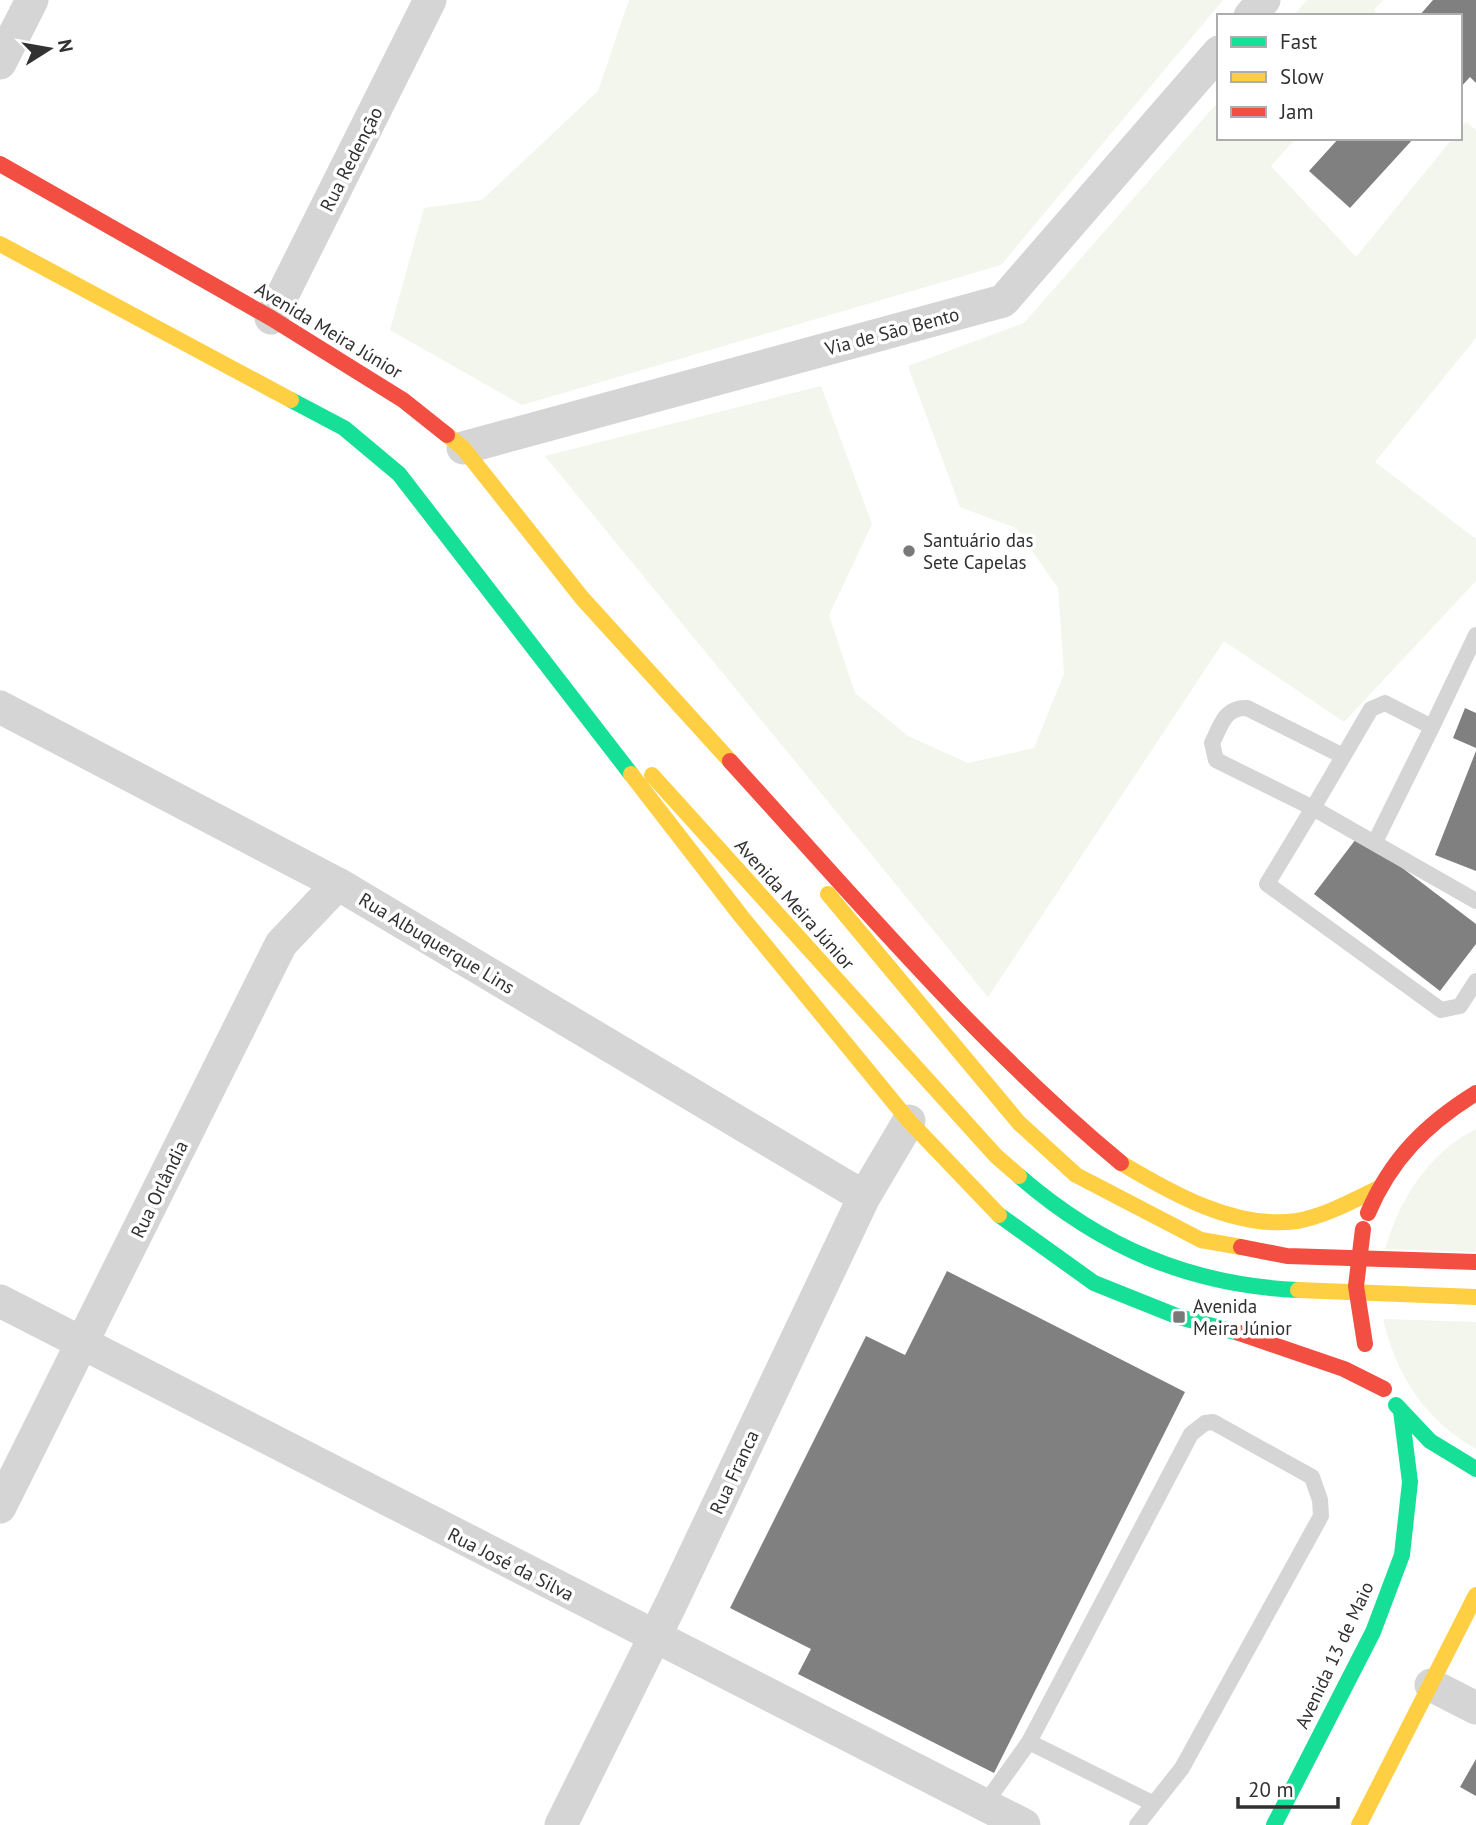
<svg xmlns="http://www.w3.org/2000/svg" width="1476" height="1825" viewBox="0 0 1476 1825" font-family="'PT Sans',sans-serif">
	<style>
		.green { fill: #f2f6ed }
		.building { fill: #808080 }
		.lines { fill: none; stroke-linecap: round; stroke-linejoin: round }
		.lane { stroke: #d5d5d5; stroke-width: 16 }
		.street { stroke: #d5d5d5; stroke-width: 33 }
		.fast { stroke: #16e098; stroke-width: 16 }
		.slow { stroke: #ffcf43; stroke-width: 16 }
		.jam { stroke: #f24e42; stroke-width: 16 }
		.jam-bridge { stroke: #f24e42; stroke-width: 16 }
		.poi-dot { fill: #797979; stroke: #fff; stroke-width: 2.5 }
		.labels { text-anchor: middle; dominant-baseline: central; stroke-width: 7; stroke-linejoin: round; paint-order: stroke }
		.street-label { font-size: 19px; fill: #313131; stroke: #fff }
		.poi-label { font-size: 19px; fill: #313131; stroke: #fff; text-anchor: start }
	</style>
	<rect width="100%" height="100%" fill="#fff"/>
	<!-- green -->
	<path class="green" d="M629,0H1223L1001,265L522,405L390,330L424,208L482,200L598,91Z
		M1307,0H1383L1375,9L1376,16H1293Z
		M1219,101V138H1296L1271,166L1356,257L1453,138H1460V129L1466,122L1476,130V338L1375,462L1476,539V581L1344,722L1224,641L988,997L545,456L821,386L872,524L829,615L855,693L908,736L968,763L1034,748L1064,674L1058,588L1016,528L960,507L908,366L1024,323Z
		M1476,1129V1252L1385,1249C1400,1199 1428,1153 1476,1129Z
		M1383,1319L1476,1322V1449C1425,1420 1396,1375 1383,1319Z"/>
	<!-- building -->
	<path class="building" d="M1433,0H1476V83L1470,77L1460,88V16H1419Z
		M1339,138H1414L1350,208L1309,171Z
		M1465,708L1476,713V748L1453,738Z
		M1476,751V871L1435,855Z
		M1359,835L1476,924V944L1440,991L1314,894Z
		M947,1271L1185,1392L994,1773L798,1674L811,1649L730,1608L866,1336L905,1355Z
		M1476,1759V1796L1460,1787Z"/>
	<g class="lines">
		<!-- lane -->
		<path class="lane" d="M1432,727L1476,635
			M1343,756L1247,708C1224,707 1221,726 1212,743L1216,760L1313,808L1371,709L1385,703L1432,727L1375,842
			M1476,901L1313,808L1267,884L1441,1010L1460,1006L1476,981
			M1029,1742L1152,1803
			M984,1805L1029,1742L1191,1434L1205,1423L1213,1422L1312,1477L1320,1500L1321,1516L1182,1768L1137,1825"/>
		<!-- street -->
		<path class="street" d="M1250,16L1264,0
			M0,63L32,0
			M271,318L430,0
			M463,448L1003,301L1219,52
			M0,707L338,884L864,1197
			M0,1301L1024,1825
			M0,1507L281,944L338,884
			M1431,1685L1476,1708
			M561,1825L671,1604L864,1197L909,1121"/>
		<!-- fast -->
		<path class="fast" d="M291,400L344,428L399,474L631,774
			M1019,1176C1101,1247 1189,1285 1298,1290
			M999,1215L1094,1283L1179,1317L1239,1333
			M1396,1405L1430,1441L1476,1469
			M1274,1825L1373,1632L1402,1555L1410,1482L1401,1411"/>
		<!-- slow -->
		<path class="slow" d="M0,244L291,400
			M447,435L463,448L582,598L730,761
			M631,774L741,916L909,1121L999,1215
			M652,775L996,1156L1019,1176
			M828,894L1019,1123L1076,1175L1201,1240L1241,1247
			M1121,1163C1171,1193 1236,1230 1297,1221C1325,1216 1352,1201 1377,1189
			M1298,1290L1476,1297
			M1359,1825L1476,1595"/>
		<!-- jam -->
		<path class="jam" d="M0,164L271,318L403,400L447,435
			M730,761C856,899 977,1043 1121,1163
			M1368,1213C1391,1159 1426,1124 1476,1093
			M1241,1247L1287,1256L1476,1262
			M1239,1333L1344,1369L1384,1389"/>
		<!-- jam-bridge -->
		<path class="jam-bridge" d="M1363,1229L1356,1286L1365,1344"/>
	</g>
	<!-- markers -->
	<g class="poi-dot">
		<circle cx="909" cy="551" r="7"/>
		<rect x="1172" y="1310" width="14" height="14" rx="3.5"/>
	</g>
	<g class="labels">
		<!-- street labels -->
		<g class="street-label">
			<text transform="translate(351 159) rotate(-63)">Rua Redenção</text>
			<text transform="translate(329 330) rotate(31)">Avenida Meira Júnior</text>
			<text transform="translate(892 331) rotate(-15)">Via de São Bento</text>
			<text transform="translate(795 904) rotate(48)">Avenida Meira Júnior</text>
			<text transform="translate(437 943) rotate(31)">Rua Albuquerque Lins</text>
			<text transform="translate(159 1189) rotate(-64)">Rua Orlândia</text>
			<text transform="translate(734 1472) rotate(-65)">Rua Franca</text>
			<text transform="translate(511 1564) rotate(27)">Rua José da Silva</text>
			<text transform="translate(1334 1655) rotate(-65)">Avenida 13 de Maio</text>
		</g>
		<!-- poi labels -->
		<g class="poi-label">
			<text x="923" y="540">Santuário das<tspan x="923" dy="22">Sete Capelas</tspan></text>
			<text x="1193" y="1306">Avenida<tspan x="1193" dy="22">Meira Júnior</tspan></text>
		</g>
	</g>
	<!-- legend -->
	<rect x="1217" y="14" width="245" height="126" fill="#ffffff" stroke="#adadad" stroke-width="2"/>
	<rect x="1231" y="37" width="35" height="10" fill="#16e098" stroke="#adadad" stroke-width="2"/>
	<text x="1280" y="49" font-size="21" fill="#313131">Fast</text>
	<rect x="1231" y="72" width="35" height="10" fill="#ffcf43" stroke="#adadad" stroke-width="2"/>
	<text x="1280" y="84" font-size="21" fill="#313131">Slow</text>
	<rect x="1231" y="107" width="35" height="10" fill="#f24e42" stroke="#adadad" stroke-width="2"/>
	<text x="1280" y="119" font-size="21" fill="#313131">Jam</text>
	<!-- north arrow -->
	<g transform="translate(49 49) rotate(79)" stroke="#ffffff" stroke-width="5" paint-order="stroke">
	<path d="M0-5L12 26L0 18L-12 26Z" fill="#313131"/>
	<text y="-10" font-size="19" font-weight="bold" text-anchor="middle" fill="#313131">N</text>
	</g>
	<!-- scale -->
	<path d="M1238 1797v10h100v-10" fill="none" stroke="#313131" stroke-width="3.5"/>
	<text x="1248" y="1797" font-size="21" fill="#313131" stroke="#ffffff" stroke-width="5" paint-order="stroke">20 m</text>
</svg>
